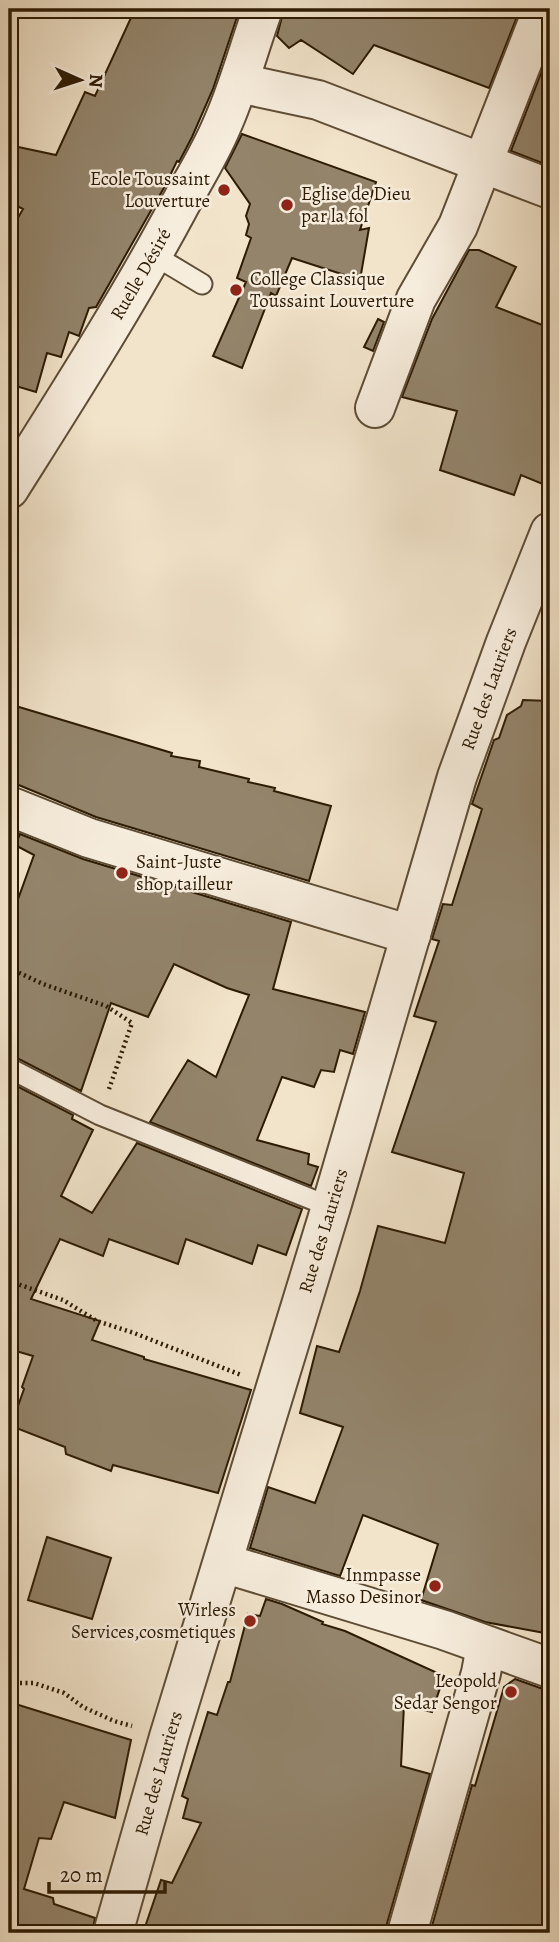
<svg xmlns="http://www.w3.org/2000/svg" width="559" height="1942" viewBox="0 0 559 1942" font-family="Alegreya,serif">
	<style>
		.building { fill: #93846b; stroke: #2d1b04; stroke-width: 2 }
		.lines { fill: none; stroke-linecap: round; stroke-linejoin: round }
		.service-casing { stroke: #5e4d36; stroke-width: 23 }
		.minor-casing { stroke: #5e4d36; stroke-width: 42 }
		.path { stroke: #2d1b04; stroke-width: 4.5; stroke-dasharray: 2 3.5; stroke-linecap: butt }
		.service { stroke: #f7eddd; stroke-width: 19 }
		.minor { stroke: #f7eddd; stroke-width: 38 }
		.poi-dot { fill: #8f2418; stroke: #f7eddd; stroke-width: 2.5 }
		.labels { text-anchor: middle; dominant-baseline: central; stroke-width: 5; stroke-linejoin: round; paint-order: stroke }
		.poi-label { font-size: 19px; fill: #2d1b04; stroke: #f7eddd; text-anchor: end }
		.street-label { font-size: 19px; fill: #2d1b04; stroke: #f7eddd }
	</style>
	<rect width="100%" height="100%" fill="#f2e4cb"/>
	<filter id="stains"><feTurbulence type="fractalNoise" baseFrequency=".00286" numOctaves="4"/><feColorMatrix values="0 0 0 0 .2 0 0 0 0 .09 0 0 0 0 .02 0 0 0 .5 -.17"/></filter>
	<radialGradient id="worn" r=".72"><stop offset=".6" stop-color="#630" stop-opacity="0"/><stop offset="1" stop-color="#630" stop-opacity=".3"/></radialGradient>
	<!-- building -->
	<path class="building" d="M135,9H227L238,14L213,89L192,137L179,162L177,161L165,186L96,307L89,308L79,336L69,332L61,357L47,353L36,392L9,384V234L23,209L9,202V145L56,155L85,92L95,96Z
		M284,9H520L489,88L374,45L353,74L301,40L289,48L277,36Z
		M550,50V166L511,151Z
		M242,134L376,182L360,230L369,228L360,280L292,258L276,296L271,293L242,368L213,356L246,282L237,278L251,238L246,235L249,224L246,216L250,204L225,168Z
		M469,250H479L516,267L496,307L550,328V487L521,475L514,495L440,470L457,411L402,397L432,319Z
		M378,319L384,322L373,351L364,347Z
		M523,700L550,701V1634L485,1622L421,1600L438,1544L363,1515L340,1576L250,1548L268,1487L315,1503L343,1427L300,1413L317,1346L339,1352L360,1291L378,1226L445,1243L464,1173L392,1152L436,1022L414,1016L439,941L432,939L443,904L452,905L482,809L472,804L494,740L499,738L507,715L521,706Z
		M9,704L172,753L171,756L200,761L199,767L249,779L248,782L275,788L274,791L331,806L309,881L96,817L9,781Z
		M20,834L83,859L291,922L273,989L365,1012L353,1054L340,1050L334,1072L321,1070L314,1087L282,1077L257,1140L309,1154L308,1164L318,1167L311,1186L150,1122L188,1060L216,1077L249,995L227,988L174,964L148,1017L111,1003L81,1091L15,1057L9,1056V924L34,855L15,845Z
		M9,1082L73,1115L72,1119L93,1130L61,1196L92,1213L137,1143L302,1209L286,1255L258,1245L252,1264L186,1239L178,1264L109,1239L103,1256L60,1239L31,1299L100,1321L92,1340L144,1357V1359L251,1390L218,1493L113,1465L111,1471L66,1454L65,1447L11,1426L24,1389L22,1387L33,1356L9,1349Z
		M47,1537L111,1558L92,1619L28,1600Z
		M266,1599L282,1604L323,1622L322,1624L345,1631L444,1676L432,1712L404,1705L401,1766L430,1774L386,1927V1933H143L161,1880L172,1883L201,1823L183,1818L188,1799L182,1796L208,1712L217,1715L228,1682H230L248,1614L260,1616Z
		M515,1679L543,1689H550V1933H430L472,1785L475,1786L504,1687Z
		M9,1702L131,1740L115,1818L64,1802L51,1839L39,1838L24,1889L53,1898L54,1904L95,1918L92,1933H9Z"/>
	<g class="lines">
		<!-- service casing -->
		<g class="service-casing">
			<path id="service" d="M152,254L202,284
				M9,1068L100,1115L331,1207"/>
		</g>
		<!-- minor casing -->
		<g class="minor-casing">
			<g id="minor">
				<path d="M239,83L318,100L550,189"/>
				<path d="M375,408L416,299L458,226L543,9"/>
				<path id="s1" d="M9,489C67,397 126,305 177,210C192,182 210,154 222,125C239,87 249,47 263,9"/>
				<path d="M9,806L89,838L411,935"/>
				<path d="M223,1563L444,1630L550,1668"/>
				<path id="s2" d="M113,1933L169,1737L331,1207L457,777L506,642L550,532"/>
				<path d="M407,1933L481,1673L486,1646"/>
			</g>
		</g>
		<!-- path -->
		<path class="path" d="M9,968L43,984L106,1006L132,1023L109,1089
			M9,1281L63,1300L97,1321L134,1333L241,1375
			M9,1683H34L64,1693L83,1707L114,1721L132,1726"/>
		<!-- service -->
		<use href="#service" class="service"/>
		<!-- minor -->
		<use href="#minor" class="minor"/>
	</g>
	<!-- markers -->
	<g class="poi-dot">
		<circle cx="224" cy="190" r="7"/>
		<circle cx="287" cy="205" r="7"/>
		<circle cx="236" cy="290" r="7"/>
		<circle cx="122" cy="873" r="7"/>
		<circle cx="435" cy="1586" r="7"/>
		<circle cx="250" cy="1621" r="7"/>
		<circle cx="511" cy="1692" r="7"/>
	</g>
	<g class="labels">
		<!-- poi labels -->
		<g class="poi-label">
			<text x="210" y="179">Ecole Toussaint<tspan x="210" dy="22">Louverture</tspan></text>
			<text x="301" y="194" text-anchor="start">Eglise de Dieu<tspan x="301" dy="22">par la fol</tspan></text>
			<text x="250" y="279" text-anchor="start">College Classique<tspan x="250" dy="22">Toussaint Louverture</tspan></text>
			<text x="136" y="862" text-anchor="start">Saint-Juste<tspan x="136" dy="22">shop tailleur</tspan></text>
			<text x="421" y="1575">Inmpasse<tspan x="421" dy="22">Masso Desinor</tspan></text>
			<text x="236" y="1610">Wirless<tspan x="236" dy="22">Services,cosmetiques</tspan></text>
			<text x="497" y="1681">Leopold<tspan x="497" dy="22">Sedar Sengor</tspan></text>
		</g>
		<!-- street labels -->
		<g class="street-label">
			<text stroke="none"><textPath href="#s1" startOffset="252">Ruelle Désiré</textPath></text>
			<text stroke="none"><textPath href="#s2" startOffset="1300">Rue des Lauriers</textPath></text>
			<text stroke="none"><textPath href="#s2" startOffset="733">Rue des Lauriers</textPath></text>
			<text stroke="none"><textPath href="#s2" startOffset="166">Rue des Lauriers</textPath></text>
		</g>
	</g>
	<!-- margin -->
	<rect width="559" height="1942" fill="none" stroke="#f2e4cb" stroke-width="35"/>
	<rect x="10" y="10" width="538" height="1921" fill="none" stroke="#2d1b04" stroke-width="3.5"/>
	<rect x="18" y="18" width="524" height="1907" fill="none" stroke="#2d1b04" stroke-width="2"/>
	<!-- north arrow -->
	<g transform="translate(80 80) rotate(93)" stroke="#f7eddd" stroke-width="5" paint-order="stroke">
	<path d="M0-5L12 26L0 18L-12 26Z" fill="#2d1b04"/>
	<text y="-10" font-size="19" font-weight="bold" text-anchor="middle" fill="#2d1b04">N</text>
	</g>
	<!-- scale -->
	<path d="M49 1882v10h116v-10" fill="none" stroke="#2d1b04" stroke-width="3.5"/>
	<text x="60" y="1882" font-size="21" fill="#2d1b04" stroke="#f7eddd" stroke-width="5" paint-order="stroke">20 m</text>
	<rect width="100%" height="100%" filter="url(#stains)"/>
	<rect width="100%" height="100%" fill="url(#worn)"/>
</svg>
